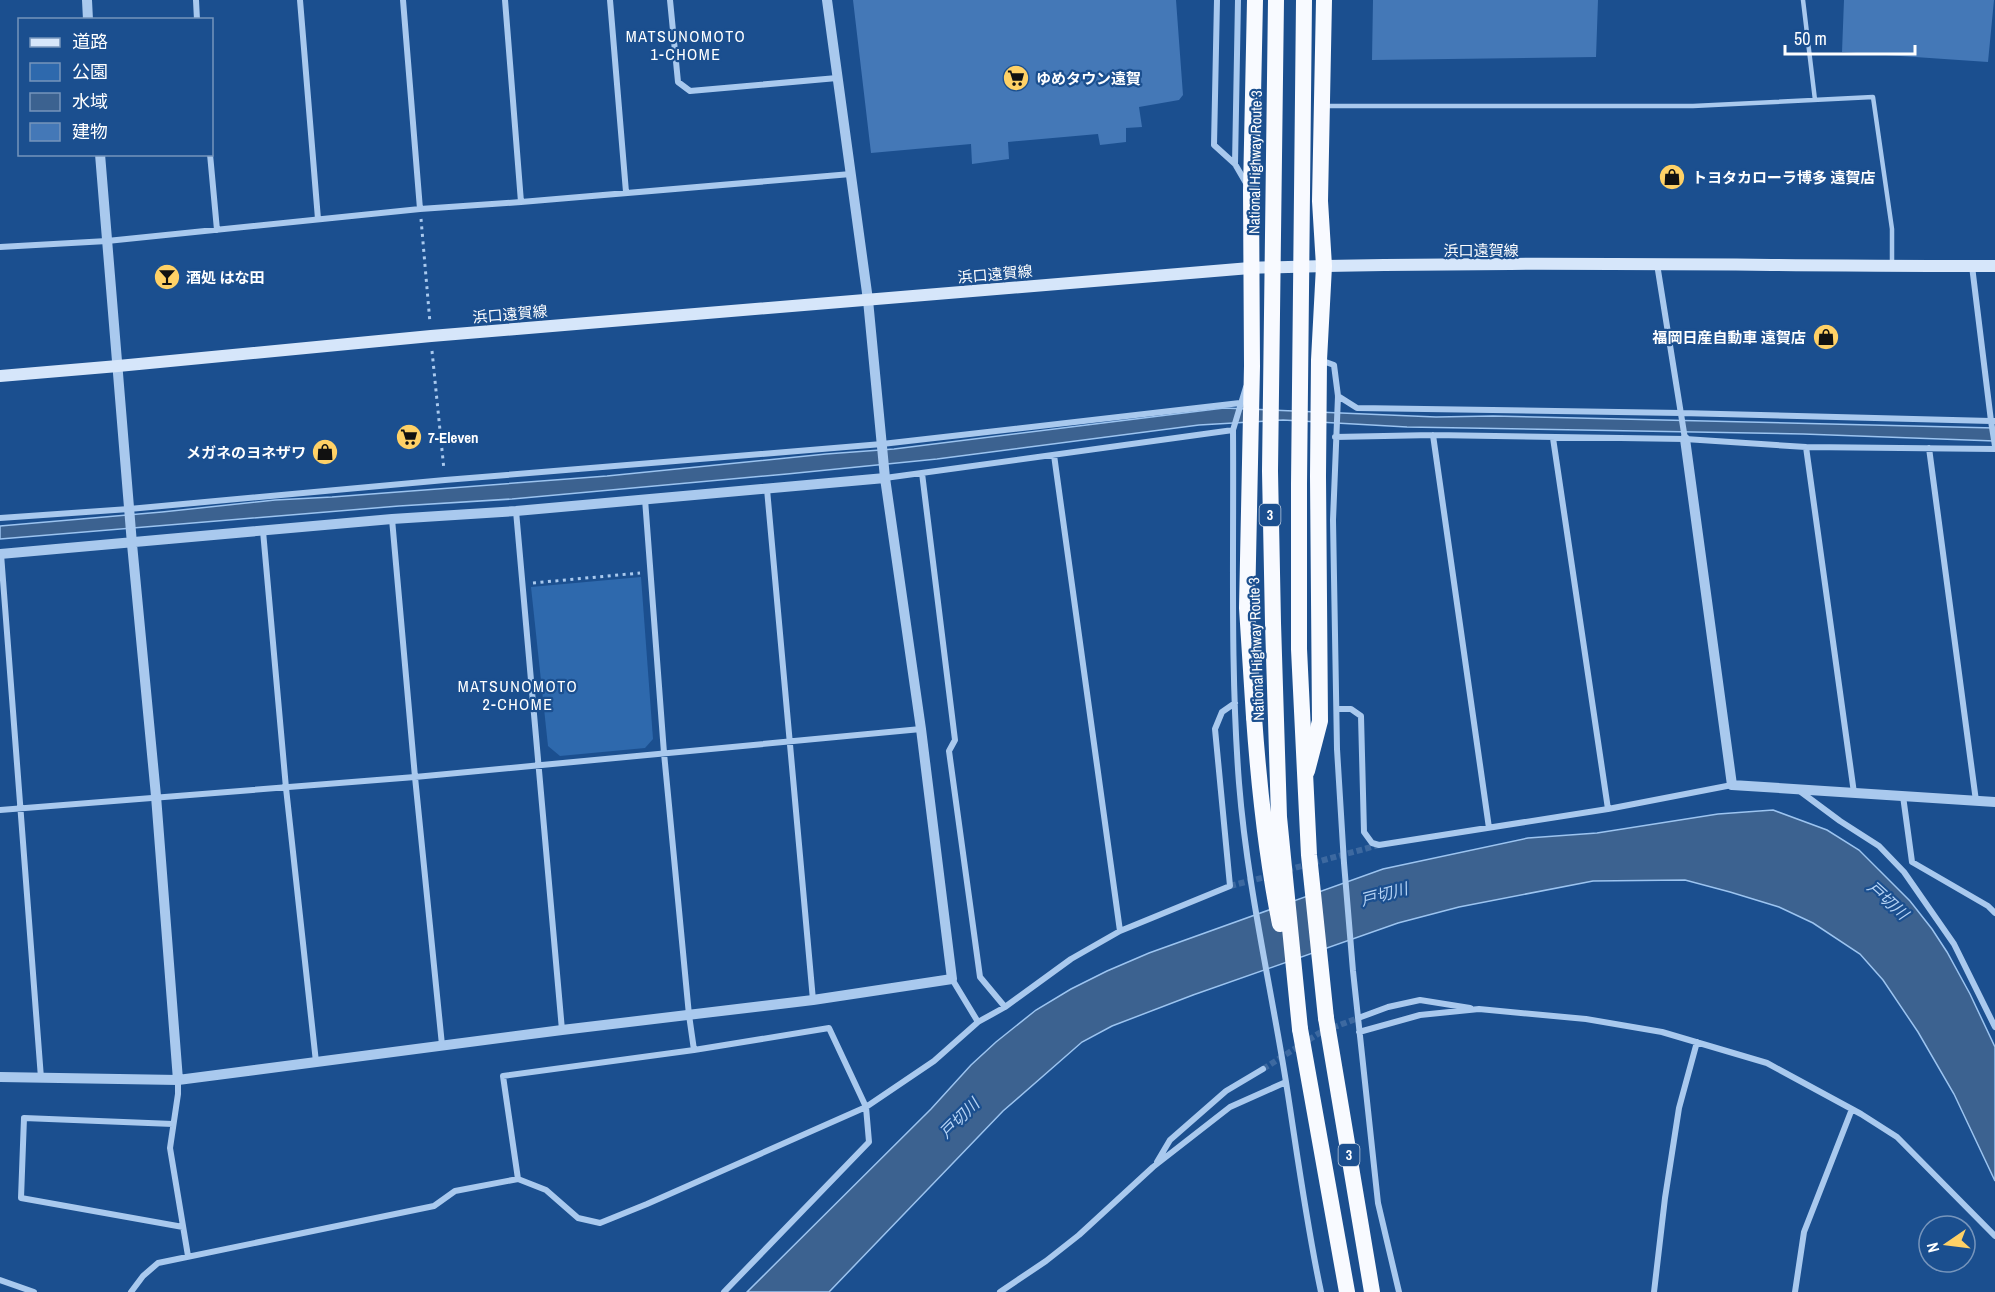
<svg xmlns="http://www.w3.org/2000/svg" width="1995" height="1292" viewBox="0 0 1995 1292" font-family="'Archivo Narrow','Noto Sans JP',sans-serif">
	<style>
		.green { fill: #2e69ad }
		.water { fill: #3c6290; stroke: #9cc4f0; stroke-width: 1.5 }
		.building { fill: #4478b7 }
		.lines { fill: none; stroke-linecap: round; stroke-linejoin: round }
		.minor-tunnel { stroke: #3d69a0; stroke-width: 6; stroke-dasharray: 6 3; stroke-linecap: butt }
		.path { stroke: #a9c9ee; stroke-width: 3; stroke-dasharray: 3 4.5; stroke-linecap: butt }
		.service { stroke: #a9c9ee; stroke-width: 4.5 }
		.minor { stroke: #a9c9ee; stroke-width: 6 }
		.tertiary { stroke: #a9c9ee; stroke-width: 10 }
		.secondary { stroke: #d6e6fa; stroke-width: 12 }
		.trunk { stroke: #f8faff; stroke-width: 16 }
		.trunk-bridge { stroke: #f8faff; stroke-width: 16 }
		.labels { text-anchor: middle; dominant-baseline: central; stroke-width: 4.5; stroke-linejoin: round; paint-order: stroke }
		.shield { fill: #1b4f8f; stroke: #bbcadd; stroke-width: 1.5 }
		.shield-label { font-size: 14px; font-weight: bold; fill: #fff }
		.poi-label { font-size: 15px; font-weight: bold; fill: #fff; stroke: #1b4f8f; text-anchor: start }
		.street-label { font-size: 15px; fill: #fff; stroke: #1b4f8f }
		.neighbourhood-label { font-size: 16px; letter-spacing: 1.5px; fill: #fff; stroke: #1b4f8f }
		.water-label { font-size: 16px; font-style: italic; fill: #b5d3f5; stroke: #1b4f8f }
	</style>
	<rect width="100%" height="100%" fill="#1b4f8f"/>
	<!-- green -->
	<path class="green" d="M641,577L653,739L645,748L560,756L548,746L531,587Z"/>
	<!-- water -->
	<path class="water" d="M1224,408L1436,417L1493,416L1995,428V441L1803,434L1407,427L1283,420L1199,425L937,459L787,474L512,499L399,506L0,539V526L162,512L275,500L332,497L607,476L826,454L894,449Z
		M1773,810L1827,830L1859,850L1910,901L1932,929L1947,952L1970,994L1995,1047V1181L1954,1094L1918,1032L1883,980L1860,954L1813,923L1779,907L1730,892L1685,880L1593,881L1459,907L1398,923L1193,995L1112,1026L1082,1042L1003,1111L829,1292H747L931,1109L971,1065L996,1042L1036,1010L1071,989L1107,971L1149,953L1383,869L1528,838L1597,833L1718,814Z"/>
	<!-- building -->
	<path class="building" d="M853,0H1176L1183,95L1179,100L1139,107L1142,127L1126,128V142L1100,145L1098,134L1008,142L1009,159L972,164L971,144L871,153Z
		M1373,0H1598L1596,57L1372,60Z
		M1844,0H1994L1988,62L1842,52Z"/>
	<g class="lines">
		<!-- minor-tunnel -->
		<path class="minor-tunnel" d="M1287,870L1379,845
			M1230,886L1269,876
			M1263,1069L1321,1032L1361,1017"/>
		<!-- path -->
		<path class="path" d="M421,219L430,323
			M432,351L444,470
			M533,583L640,573"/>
		<!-- service -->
		<path class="service" d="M1803,0L1815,100
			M1326,106H1693L1873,97L1892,229V263"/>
		<!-- minor -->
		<path class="minor" d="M196,0L197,20
			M300,0L318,219
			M403,0L420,209
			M505,0L521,202
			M610,0L626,192
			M670,0L678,82L690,91L837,78
			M1217,0L1214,145L1235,164L1246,183
			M210,154L217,230
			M1235,164L1238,0
			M0,247L107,241L420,209L521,202L851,174
			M1657,264L1685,439
			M1972,266L1991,421H1995
			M1320,360L1334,365L1338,396L1333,520L1337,749L1344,863L1353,971L1378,1203L1399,1292
			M1246,387L1233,430C1234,547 1230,666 1239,783C1247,884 1270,982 1286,1082C1297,1152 1306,1222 1321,1292
			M1338,396L1357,408L1681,413L1991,421L1995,446
			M1433,435L1489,828
			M1335,437L1433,435L1685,439L1806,447L1995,449
			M1553,438L1608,809
			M1806,447L1854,793
			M1929,448L1976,801
			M1054,455L1120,931
			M922,473L955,740L949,751L980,977L1005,1007
			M885,478L1233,430
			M767,489L813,1000
			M645,499L664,753L689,1015L694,1050
			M516,511L562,1030
			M0,518L129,509L445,480L882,444L1240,403
			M392,519L415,777L442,1045
			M263,531L286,788L316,1062
			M1,554L41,1078
			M1338,709H1351L1361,716L1364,832L1372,843L1379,845L1608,809L1732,785
			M1801,792L1840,821L1879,846L1904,872L1954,944L1995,1027
			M1903,796L1912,862L1988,906L1995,913
			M0,810L415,777L921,729
			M952,979L978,1022
			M1361,1017L1388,1007L1420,1000L1470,1008
			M1359,1032L1420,1015L1479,1009L1586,1019L1662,1032L1767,1063L1861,1114L1897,1137L1995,1236
			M178,1080V1094L170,1148L188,1256
			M173,1124L24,1118L21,1198L183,1227
			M1157,1162L1170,1140L1226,1091L1263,1069
			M518,1179L503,1076L694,1050L829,1028L866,1107L869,1142L724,1292
			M0,1280L34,1292
			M131,1292L143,1276L158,1263L434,1206L455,1191L518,1179L546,1190L578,1218L600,1223L647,1204L866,1107L934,1061L978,1022L1005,1007L1071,959L1120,931L1230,886L1215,729L1222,712L1235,703
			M1000,1292L1046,1261L1079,1235L1153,1167L1230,1107L1286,1082
			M1654,1292L1665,1198L1679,1108L1697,1042
			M1795,1292L1804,1232L1852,1109"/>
		<!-- tertiary -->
		<path class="tertiary" d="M87,0L88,20
			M100,154L132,544L156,796L178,1080
			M1685,439L1732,785L1995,802
			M0,554L392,519L516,511L885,478
			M0,1077L178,1080L562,1030L813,1000L952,979L921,729L885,478L868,300L827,0"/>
		<!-- secondary -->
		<path class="secondary" d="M0,376L118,366L431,336L1250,268C1498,260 1747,266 1995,266"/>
		<!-- trunk -->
		<path class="trunk" d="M1254,717L1247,608L1252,366L1251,191L1255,0
			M1307,771L1320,721L1318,476L1319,360L1324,266L1320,201L1324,0
			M1326,1018L1372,1292
			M1300,1029L1347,1292"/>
		<!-- trunk-bridge -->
		<path class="trunk-bridge" d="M1276,0L1270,471L1273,623L1279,817L1300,1029
			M1304,0L1299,485V649L1309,855L1326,1018
			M1254,717C1259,787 1266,855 1280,924"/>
	</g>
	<!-- icons -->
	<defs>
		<g id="supermarket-disc" transform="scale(1.35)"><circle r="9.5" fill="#ffd166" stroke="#1b4f8f"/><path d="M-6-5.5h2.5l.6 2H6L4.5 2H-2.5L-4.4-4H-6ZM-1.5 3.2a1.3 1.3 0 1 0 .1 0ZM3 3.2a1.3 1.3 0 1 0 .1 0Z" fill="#111"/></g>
		<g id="shop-disc" transform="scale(1.35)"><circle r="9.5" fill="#ffd166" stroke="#1b4f8f"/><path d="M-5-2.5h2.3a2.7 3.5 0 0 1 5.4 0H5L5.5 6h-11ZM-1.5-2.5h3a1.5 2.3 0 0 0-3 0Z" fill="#111"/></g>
		<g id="bar-disc" transform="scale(1.35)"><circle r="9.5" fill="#ffd166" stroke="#1b4f8f"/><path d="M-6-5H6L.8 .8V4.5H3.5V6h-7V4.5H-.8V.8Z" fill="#111"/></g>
	</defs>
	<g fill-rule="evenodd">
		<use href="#supermarket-disc" x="1016" y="78"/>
		<use href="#shop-disc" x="1672" y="177"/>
		<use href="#bar-disc" x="167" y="277"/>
		<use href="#shop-disc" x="1826" y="337"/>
		<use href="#supermarket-disc" x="409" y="437"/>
		<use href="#shop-disc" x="325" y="452"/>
	</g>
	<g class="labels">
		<!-- shield labels -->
		<g class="shield">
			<rect x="1259.5" y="504" width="21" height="22" rx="4.5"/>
			<rect x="1338.5" y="1144" width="21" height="22" rx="4.5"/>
		</g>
		<g class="shield-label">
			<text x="1270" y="515">3</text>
			<text x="1349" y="1155">3</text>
		</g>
		<!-- poi labels -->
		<g class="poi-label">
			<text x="1036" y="78">ゆめタウン遠賀</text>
			<text x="1692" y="177">トヨタカローラ博多 遠賀店</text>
			<text x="186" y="277">酒処 はな田</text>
			<text x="1806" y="337" text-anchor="end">福岡日産自動車 遠賀店</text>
			<text x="428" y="437">7-Eleven</text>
			<text x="306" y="452" text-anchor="end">メガネのヨネザワ</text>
		</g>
		<!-- street labels -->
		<g class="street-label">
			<text transform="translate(1255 162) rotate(-89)">National Highway Route 3</text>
			<text x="1481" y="250">浜口遠賀線</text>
			<text transform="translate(995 274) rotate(-5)">浜口遠賀線</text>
			<text transform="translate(510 314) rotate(-5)">浜口遠賀線</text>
			<text transform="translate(1256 649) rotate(-92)">National Highway Route 3</text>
		</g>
		<!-- neighbourhood labels -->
		<g class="neighbourhood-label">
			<text x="686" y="36">MATSUNOMOTO<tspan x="686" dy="18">1-CHOME</tspan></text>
			<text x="518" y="686">MATSUNOMOTO<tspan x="518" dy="18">2-CHOME</tspan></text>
		</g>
		<!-- water labels -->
		<g class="water-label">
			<text transform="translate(1384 894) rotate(-15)">戸切川</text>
			<text transform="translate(1888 900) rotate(42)">戸切川</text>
			<text transform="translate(959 1118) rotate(-45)">戸切川</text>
		</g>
	</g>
	<!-- legend -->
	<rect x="18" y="18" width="195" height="138" fill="#1b4f8f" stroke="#7695bc" stroke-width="1.5"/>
	<rect x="30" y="38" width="30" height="9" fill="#d6e6fa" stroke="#7695bc" stroke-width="1.5"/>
	<text x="72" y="48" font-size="18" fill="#ffffff">道路</text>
	<rect x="30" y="63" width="30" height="18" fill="#2e69ad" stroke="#7695bc" stroke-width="1.5"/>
	<text x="72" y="78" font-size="18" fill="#ffffff">公園</text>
	<rect x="30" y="93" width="30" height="18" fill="#3c6290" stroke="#7695bc" stroke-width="1.5"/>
	<text x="72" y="108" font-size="18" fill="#ffffff">水域</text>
	<rect x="30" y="123" width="30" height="18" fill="#4478b7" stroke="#7695bc" stroke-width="1.5"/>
	<text x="72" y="138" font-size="18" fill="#ffffff">建物</text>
	<!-- north arrow -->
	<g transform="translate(1947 1244) rotate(256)"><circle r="28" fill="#1b4f8f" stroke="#7695bc" stroke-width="1.5"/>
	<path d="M0-4.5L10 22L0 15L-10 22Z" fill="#ffd166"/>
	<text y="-9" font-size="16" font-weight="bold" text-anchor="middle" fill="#ffffff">N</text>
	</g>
	<!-- scale -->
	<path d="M1785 45v9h130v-9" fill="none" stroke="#ffffff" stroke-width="3"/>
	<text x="1794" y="45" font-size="18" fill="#ffffff" stroke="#1b4f8f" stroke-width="4.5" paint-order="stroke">50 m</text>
</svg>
